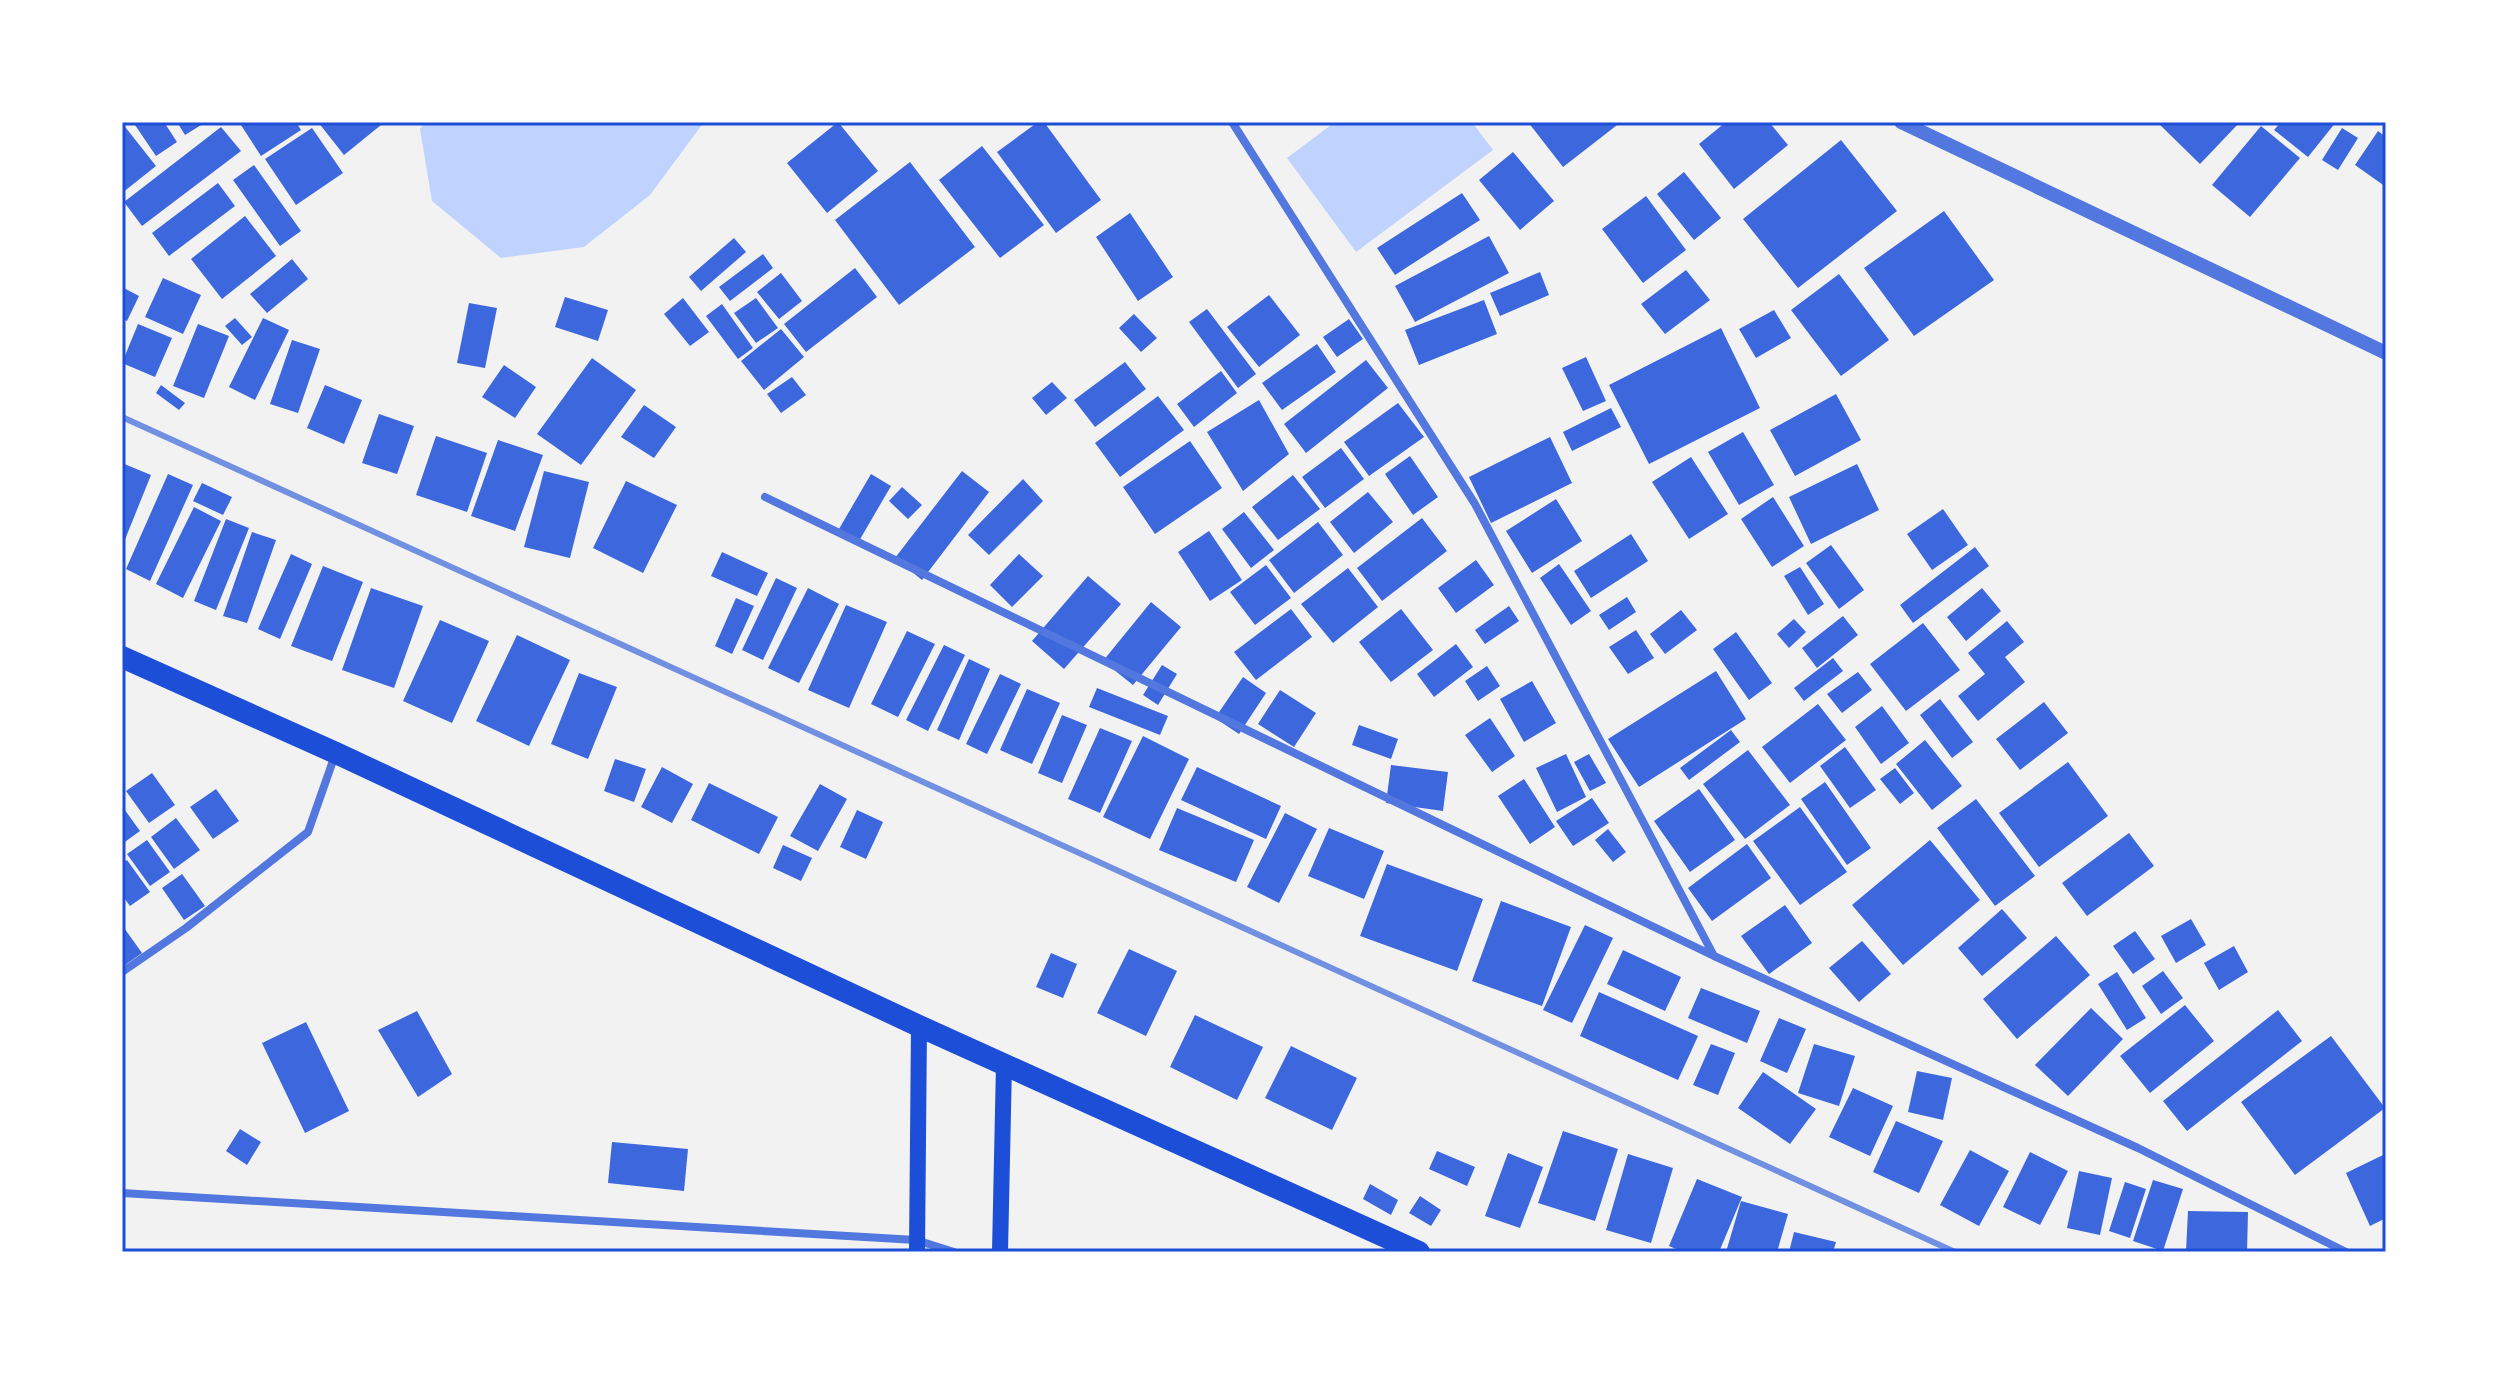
<svg xmlns="http://www.w3.org/2000/svg" width="2508" height="1374" viewBox="0 0 2508 1374" font-family="Bitter,serif">
	<style>
		.water { fill: #bfd3fe }
		.building { fill: #3d67dc }
		.lines { fill: none; stroke-linecap: round; stroke-linejoin: round }
		.minor { stroke: #5277de; stroke-width: 8 }
		.tertiary { stroke: #5277de; stroke-width: 14 }
		.secondary { stroke: #1d4ed8; stroke-width: 16 }
		.trunk { stroke: #1d4ed8; stroke-width: 22 }
		.rail { stroke: #7290e2; stroke-width: 6 }
		.neatline { fill: none; stroke: #1d4ed8; stroke-width: 3 }
	</style>
	<rect width="100%" height="100%" fill="#f2f2f2"/>
	<!-- water -->
	<path class="water" d="M425,122H704L650,195L584,247L501,258L432,201L420,129Z
		M1335,122H1472L1493,150L1356,252L1287,158Z"/>
	<!-- building -->
	<path class="building" d="M133,122H164L177,142L156,156Z
		M177,122H206L185,135Z
		M239,122H296L301,130L261,156Z
		M318,122H379L381,125L344,155Z
		M838,122L878,171L827,213L787,163Z
		M1038,122H1044L1101,200L1056,233L997,152Z
		M1528,122H1621L1563,167Z
		M1726,122H1769L1788,145L1734,189L1699,144Z
		M2157,122H2240L2200,164Z
		M2281,122H2336L2308,157L2274,130Z
		M122,123L156,166L122,193Z
		M2261,126L2300,158L2250,217L2212,185Z
		M221,127L241,151L142,226L124,202Z
		M312,128L343,173L296,205L265,159Z
		M2342,128L2358,138L2338,170L2322,160Z
		M2378,131L2386,137V187L2355,165Z
		M1841,140L1897,211L1798,288L1743,219Z
		M982,146L1044,225L1000,258L939,180Z
		M1513,152L1554,201L1520,230L1479,180Z
		M910,162L975,247L899,305L835,220Z
		M254,165L301,231L280,246L233,180Z
		M1684,172L1721,218L1694,240L1657,194Z
		M218,183L235,206L169,256L152,233Z
		M1462,193L1480,220L1395,275L1377,248Z
		M1646,196L1686,250L1643,283L1602,229Z
		M1944,211L1994,280L1914,336L1864,268Z
		M1130,213L1173,277L1138,301L1096,237Z
		M245,216L276,256L222,299L191,259Z
		M1489,236L1509,273L1415,322L1395,286Z
		M734,238L746,252L701,291L689,277Z
		M763,254L773,268L730,301L719,287Z
		M292,259L308,279L267,313L250,294Z
		M855,268L877,297L806,352L784,324Z
		M1686,270L1710,300L1665,334L1641,304Z
		M1540,272L1549,295L1500,316L1490,293Z
		M781,273L802,301L779,319L757,292Z
		M1839,274L1889,340L1841,376L1791,310Z
		M163,278L201,295L183,334L145,317Z
		M122,287L139,296L127,321L122,319Z
		M1269,295L1300,335L1259,367L1227,327Z
		M565,297L608,310L598,341L555,327Z
		M683,298L709,332L690,346L664,314Z
		M756,298L778,328L756,343L734,313Z
		M1484,300L1497,334L1419,365L1405,330Z
		M469,303L497,308L485,368L457,363Z
		M722,304L753,348L738,359L706,316Z
		M1207,309L1256,374L1238,388L1189,322Z
		M1774,310L1791,338L1756,358L1739,329Z
		M1134,314L1157,338L1141,352L1119,328Z
		M235,318L252,337L242,345L225,326Z
		M263,318L289,330L255,400L229,387Z
		M1349,319L1363,339L1337,357L1323,337Z
		M138,324L172,338L155,377L122,363Z
		M198,324L229,336L204,398L173,386Z
		M1721,328L1760,408L1649,464L1609,385Z
		M781,329L804,357L764,390L741,361Z
		M292,340L320,349L298,413L270,404Z
		M1317,344L1336,372L1282,410L1262,383Z
		M1586,357L1606,401L1583,411L1562,368Z
		M592,358L636,390L581,465L537,434Z
		M1366,360L1388,388L1306,453L1284,424Z
		M1125,362L1146,389L1095,427L1074,400Z
		M504,365L536,387L515,418L482,397Z
		M1221,371L1237,393L1194,427L1177,404Z
		M792,377L806,395L781,413L767,394Z
		M1052,382L1067,398L1046,415L1032,398Z
		M161,385L185,403L179,410L156,393Z
		M325,385L362,400L344,444L307,428Z
		M1836,394L1861,440L1795,476L1770,430Z
		M1158,396L1184,430L1120,477L1095,443Z
		M1259,400L1289,454L1243,491L1207,432Z
		M1398,403L1424,437L1369,476L1344,442Z
		M644,405L676,427L654,458L621,437Z
		M1611,408L1621,427L1572,451L1563,432Z
		M379,414L414,426L397,474L362,463Z
		M1743,432L1774,485L1739,505L1708,452Z
		M436,436L487,453L467,512L416,495Z
		M1550,437L1572,483L1491,523L1469,477Z
		M498,440L543,455L515,531L471,516Z
		M1190,441L1222,488L1155,534L1123,487Z
		M1341,448L1364,479L1325,508L1302,477Z
		M1410,456L1438,497L1413,515L1385,474Z
		M1691,457L1728,514L1689,539L1652,482Z
		M122,463L151,475L122,547Z
		M1857,464L1879,510L1811,544L1789,497Z
		M544,471L589,482L570,558L524,547Z
		M962,471L989,492L922,580L895,558Z
		M168,474L193,485L150,581L126,569Z
		M871,474L891,486L859,541L839,529Z
		M1293,475L1320,509L1278,540L1252,507Z
		M1023,479L1043,501L989,555L968,535Z
		M626,481L677,505L643,573L593,548Z
		M202,483L232,497L223,515L193,501Z
		M902,487L922,505L908,519L889,501Z
		M1368,492L1393,522L1354,553L1330,522Z
		M1773,497L1804,546L1772,567L1741,519Z
		M1556,499L1582,541L1532,573L1506,531Z
		M194,507L221,521L183,598L156,584Z
		M1943,509L1968,545L1932,570L1907,534Z
		M1244,512L1274,550L1251,568L1222,529Z
		M1422,518L1447,551L1382,601L1357,568Z
		M226,519L249,528L216,610L194,601Z
		M1318,522L1343,555L1294,593L1269,560Z
		M1209,531L1242,580L1210,601L1178,552Z
		M252,532L276,540L247,623L223,616Z
		M1631,534L1648,561L1591,598L1574,571Z
		M1831,545L1864,590L1839,609L1806,563Z
		M1975,547L1989,566L1913,623L1900,605Z
		M722,552L768,573L757,596L711,576Z
		M291,554L312,564L280,639L258,629Z
		M1019,554L1043,576L1012,607L990,585Z
		M1476,560L1494,585L1456,613L1438,588Z
		M1559,564L1591,611L1571,625L1540,578Z
		M1266,565L1291,598L1255,625L1230,592Z
		M323,566L363,582L332,661L291,646Z
		M1800,567L1824,604L1808,615L1784,576Z
		M1348,568L1378,607L1333,643L1301,604Z
		M1088,576L1121,604L1064,669L1032,641Z
		M776,578L797,588L763,660L742,650Z
		M371,588L423,606L394,688L342,670Z
		M808,588L839,604L799,683L768,668Z
		M1982,588L2001,611L1966,641L1947,617Z
		M1627,597L1636,612L1609,630L1599,615Z
		M736,598L754,606L732,654L715,646Z
		M1151,602L1181,627L1133,685L1103,661Z
		M846,605L887,622L849,708L808,690Z
		M1509,606L1519,621L1485,644L1475,630Z
		M1291,609L1312,637L1256,680L1234,652Z
		M1401,609L1433,650L1391,682L1359,642Z
		M1681,610L1697,630L1665,654L1650,634Z
		M1843,616L1858,635L1817,668L1802,648Z
		M1794,619L1806,632L1789,648L1777,634Z
		M440,620L489,641L452,723L403,701Z
		M2007,621L2024,642L2005,657L2025,682L1978,721L1958,696L1985,674L1968,653Z
		M1923,623L1960,670L1906,711L1870,664Z
		M1636,630L1654,658L1628,674L1609,647Z
		M907,631L935,644L898,717L871,704Z
		M1736,632L1772,683L1749,700L1713,649Z
		M517,635L570,660L529,746L476,721Z
		M1456,644L1473,667L1434,697L1417,674Z
		M944,645L965,655L928,731L906,720Z
		M1833,658L1843,671L1804,701L1794,688Z
		M969,659L990,669L959,740L937,730Z
		M1162,665L1177,674L1158,705L1143,695Z
		M1487,666L1500,686L1478,701L1465,681Z
		M1716,671L1746,719L1639,787L1608,739Z
		M1858,672L1872,690L1842,713L1827,694Z
		M579,673L617,687L588,759L551,744Z
		M1000,674L1021,684L987,754L966,744Z
		M1243,677L1266,693L1239,734L1215,718Z
		M1532,681L1556,723L1524,742L1500,699Z
		M1097,688L1168,716L1160,735L1089,707Z
		M1027,689L1060,703L1032,764L1000,750Z
		M1280,690L1316,713L1294,747L1258,724Z
		M1940,699L1973,742L1952,758L1920,715Z
		M2044,702L2068,733L2020,770L1996,739Z
		M1818,704L1846,740L1790,783L1762,747Z
		M1882,706L1909,743L1881,764L1855,727Z
		M1062,715L1087,725L1062,783L1038,773Z
		M1490,718L1515,756L1492,772L1465,735Z
		M1359,725L1398,739L1391,759L1352,745Z
		M1100,728L1132,741L1100,813L1068,799Z
		M1731,730L1740,742L1689,780L1680,768Z
		M1143,736L1189,759L1150,839L1103,817Z
		M1925,740L1962,786L1932,810L1896,764Z
		M1845,747L1876,790L1850,808L1820,766Z
		M1748,750L1790,805L1745,839L1703,784Z
		M1566,754L1586,797L1557,812L1536,768Z
		M1589,754L1606,783L1590,791L1574,762Z
		M615,759L646,769L634,802L604,791Z
		M2068,762L2108,816L2039,867L1999,813Z
		M1391,765L1448,772L1443,811L1386,803Z
		M662,767L693,784L672,823L641,807Z
		M1197,767L1281,806L1266,839L1181,800Z
		M1895,768L1914,793L1900,804L1880,779Z
		M152,773L175,805L149,823L126,791Z
		M1524,779L1555,827L1530,844L1498,796Z
		M1825,782L1871,848L1847,865L1801,799Z
		M709,783L778,817L759,854L691,820Z
		M820,784L847,799L818,851L790,836Z
		M216,789L239,821L213,839L190,807Z
		M1699,789L1735,840L1690,872L1654,821Z
		M1592,798L1609,823L1573,846L1556,821Z
		M1976,799L2035,876L1995,906L1937,828Z
		M122,806L140,831L122,844Z
		M1800,807L1847,872L1800,905L1753,841Z
		M1177,808L1254,840L1236,882L1159,850Z
		M857,810L883,822L866,859L840,847Z
		M1285,813L1317,829L1279,903L1247,887Z
		M176,818L200,850L174,869L151,837Z
		M1329,828L1384,851L1364,899L1308,876Z
		M1608,829L1626,852L1613,862L1595,840Z
		M2129,833L2154,866L2087,916L2062,883Z
		M147,840L170,872L150,886L127,854Z
		M1930,840L1980,900L1903,965L1852,905Z
		M1747,844L1771,878L1712,921L1688,888Z
		M783,845L812,858L801,881L773,868Z
		M127,860L150,892L130,906L122,895V863Z
		M1387,864L1483,899L1457,971L1360,936Z
		M182,874L205,906L184,920L162,888Z
		M1501,901L1571,927L1542,1006L1472,981Z
		M1785,905L1812,943L1769,974L1741,936Z
		M2002,909L2027,938L1982,976L1958,948Z
		M2191,919L2206,945L2176,963L2161,936Z
		M122,925L142,953L122,967Z
		M1585,925L1613,938L1572,1023L1543,1010Z
		M2135,931L2155,959L2133,974L2113,946Z
		M2056,936L2090,975L2017,1039L1983,999Z
		M1862,941L1891,974L1859,1002L1829,968Z
		M2234,946L2248,972L2219,990L2204,963Z
		M1129,949L1177,971L1146,1036L1097,1013Z
		M1623,950L1681,977L1665,1011L1607,984Z
		M1051,953L1077,964L1063,998L1036,987Z
		M2163,971L2183,998L2161,1014L2142,986Z
		M2117,972L2146,1018L2127,1030L2098,984Z
		M1701,988L1760,1011L1747,1043L1688,1018Z
		M1599,992L1698,1036L1678,1080L1580,1036Z
		M2185,1005L2214,1041L2150,1093L2120,1056Z
		M2091,1008L2123,1039L2068,1096L2035,1065Z
		M2278,1010L2302,1041L2187,1131L2163,1101Z
		M417,1011L452,1074L418,1097L378,1030Z
		M1195,1015L1263,1047L1237,1100L1170,1067Z
		M1779,1018L1806,1029L1787,1073L1760,1061Z
		M306,1022L349,1111L305,1133L262,1043Z
		M2331,1036L2385,1108L2295,1175L2241,1102Z
		M1711,1044L1735,1053L1718,1095L1693,1085Z
		M1814,1044L1855,1056L1839,1106L1798,1093Z
		M1291,1046L1357,1078L1332,1130L1265,1098Z
		M1917,1071L1952,1078L1943,1120L1908,1112Z
		M1763,1072L1816,1109L1790,1144L1738,1108Z
		M1853,1088L1893,1106L1870,1156L1829,1137Z
		M1896,1121L1943,1141L1919,1193L1873,1172Z
		M240,1129L261,1142L247,1165L226,1151Z
		M1563,1131L1618,1149L1595,1221L1538,1203Z
		M612,1142L688,1149L684,1191L608,1183Z
		M1970,1150L2009,1171L1979,1226L1940,1205Z
		M1437,1151L1475,1167L1467,1186L1429,1169Z
		M2030,1152L2068,1171L2040,1225L2003,1207Z
		M1508,1153L1543,1167L1520,1228L1485,1216Z
		M1628,1154L1673,1168L1651,1243L1606,1230Z
		M2385,1154L2386,1218L2370,1226L2346,1173Z
		M2079,1171L2112,1178L2100,1235L2067,1228Z
		M1697,1179L1742,1197L1719,1252H1683L1669,1246Z
		M2153,1180L2183,1189L2163,1251L2133,1241Z
		M2125,1182L2146,1189L2130,1238L2109,1231Z
		M1370,1184L1398,1200L1391,1215L1363,1199Z
		M1420,1196L1441,1210L1431,1226L1409,1213Z
		M1741,1201L1788,1214L1777,1252H1726Z
		M2188,1211L2248,1212L2247,1252L2186,1251Z
		M1794,1232L1836,1242L1833,1252H1789Z"/>
	<g class="lines">
		<!-- minor -->
		<path class="minor" d="M1232,122L1475,504L1714,956L2138,1148L2346,1252
			M765,497L1714,956
			M122,972L186,928L308,832L335,755
			M122,1193L916,1240L954,1252"/>
		<!-- tertiary -->
		<path class="tertiary" d="M1901,122L2386,353"/>
		<!-- secondary -->
		<path class="secondary" d="M917,1252L919,1026
			M1000,1252L1004,1064"/>
		<!-- trunk -->
		<path class="trunk" d="M122,657L336,753L919,1026L1419,1252"/>
		<!-- rail -->
		<path class="rail" d="M122,417L1955,1252"/>
	</g>
	<!-- border -->
	<rect width="2508" height="1374" fill="none" stroke="#ffffff" stroke-width="248"/>
	<rect x="124" y="124" width="2260" height="1126" class="neatline"/>
</svg>
